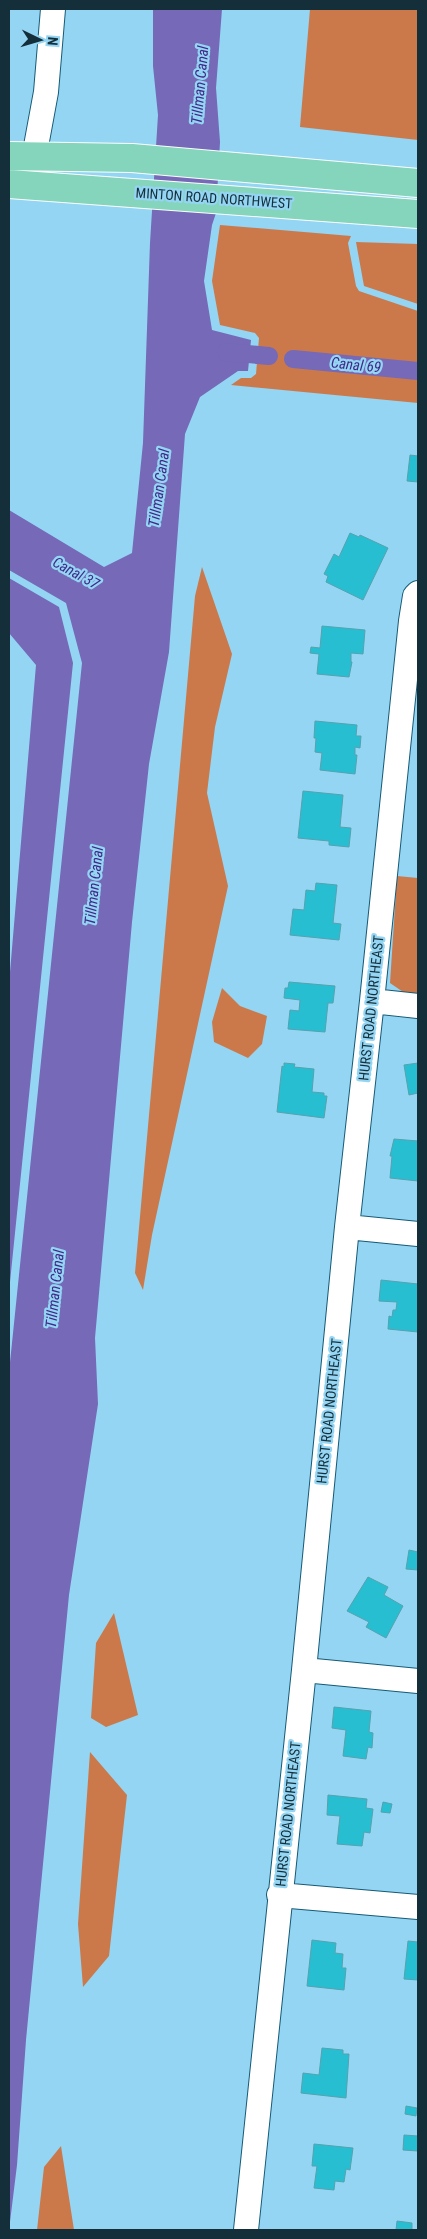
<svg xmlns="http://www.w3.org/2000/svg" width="427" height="2239" viewBox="0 0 427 2239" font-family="'Roboto Condensed',sans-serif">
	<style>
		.forest { fill: #cb794b }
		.water { fill: #7569b8 }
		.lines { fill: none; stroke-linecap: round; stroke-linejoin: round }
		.canal { stroke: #7569b8; stroke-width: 18 }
		.building { fill: #28bed2; stroke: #55a2ae }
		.minor-casing { stroke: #155a75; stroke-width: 26 }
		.major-casing { stroke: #fff; stroke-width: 30 }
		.minor { stroke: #fff; stroke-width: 24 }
		.major { stroke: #85d4bc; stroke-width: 28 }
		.labels { text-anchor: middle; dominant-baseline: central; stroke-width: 4.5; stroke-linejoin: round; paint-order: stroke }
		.street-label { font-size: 14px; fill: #142f3a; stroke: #94d5f3 }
		.water-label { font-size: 15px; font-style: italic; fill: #412888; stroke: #94d5f3 }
	</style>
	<rect width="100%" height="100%" fill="#94d5f3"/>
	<!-- forest -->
	<path class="forest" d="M310,9H418V140L300,127Z
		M220,225L351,236L348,243L356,286L359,291L418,311V403L231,385L241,378H251L256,374L259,338L255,333L220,325L212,281Z
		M356,242L418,244V304L364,286Z
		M202,567L232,654L215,727L207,793L228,886L152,1235L143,1290L135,1273L195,596Z
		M397,876L418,878V997L409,996L390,983Z
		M222,988L240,1006L267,1016L262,1044L248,1058L214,1042L212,1022Z
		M114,1613L138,1715L106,1727L91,1718L96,1643Z
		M90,1752L127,1795L109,1956L83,1987L78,1924Z
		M61,2146L74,2230H37L44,2167Z"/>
	<!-- water -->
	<path class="water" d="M153,9H222L216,88L220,142L216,213L212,225L204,281L212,330L251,340L248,371H238L200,397L185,434L169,652L149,764L132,922L95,1338L98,1404L69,1595L26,2040L17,2165L9,2230V1372L82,663L66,603L9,570V510L104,567L132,553L143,443L150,243L158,115L153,66Z
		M9,578L59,607L73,663L9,1292V984L36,665L9,633Z"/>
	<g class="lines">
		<!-- canal -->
		<path class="canal" d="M226,352L269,356
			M293,359L418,371"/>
	</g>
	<!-- building -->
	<path class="building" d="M410,455L418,456V482L407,481Z
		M350,533L359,537L360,535L388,548L363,600L326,582L328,576L324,574L334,554L339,557Z
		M322,626L365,630L363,654L351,653V662H352L349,677L317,674L319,654L310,653L311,647L320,648Z
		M315,721L357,725L356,736H361L360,748L355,747V755H357L355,774L320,770L322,753L315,752L316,738H314Z
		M303,791L343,795L340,827L351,828L349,847L329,845V841L298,838Z
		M316,883L337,885L333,923L341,924L339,940L290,935L293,909L304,910L306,890L315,891Z
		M289,982L335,986L333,1003H328L325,1032L288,1029L290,1010L299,1011L300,1000L284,998L285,988H288Z
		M284,1063L295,1064L294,1067L314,1069L312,1092L324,1093V1096H327L324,1118L277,1112L282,1066L284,1067Z
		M418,1063V1093L409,1095L404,1065Z
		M394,1139L418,1141V1181L390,1178L392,1156H390Z
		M381,1280L418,1284V1332L388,1329L389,1316L392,1317L393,1310H396L397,1302L379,1301Z
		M409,1550L418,1552V1570L406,1569Z
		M368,1577L388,1587L384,1595L403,1606L386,1638L366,1627L369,1622L347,1611Z
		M334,1707L371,1711L369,1732L373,1733L372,1748L368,1747L366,1759L343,1756L346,1730L332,1728Z
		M328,1795L367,1799L366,1808L373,1809L370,1833L364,1832L362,1846L337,1844L340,1816L327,1815Z
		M383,1802L392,1804L390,1813L381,1812Z
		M312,1940L336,1943L335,1953L343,1954L342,1968H346L344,1990L307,1986Z
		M408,1941L418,1942V1980L404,1979Z
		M322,2048L343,2050V2054H349L346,2098L301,2093L303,2073L319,2075Z
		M406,2106L417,2108L416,2116L405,2114Z
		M404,2135L418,2136V2151L403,2150Z
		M314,2144L353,2148L350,2170L346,2169L344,2182L335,2181L334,2190L314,2188L317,2166H312Z
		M397,2221L412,2223V2230H396Z"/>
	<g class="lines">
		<!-- minor casing -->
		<g class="minor-casing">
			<path id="minor" d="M34,157L46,92L53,9
				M372,1001L418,1006
				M347,1227L418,1234
				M304,1670L418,1681
				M279,1895L418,1907
				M246,2230L304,1670L347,1227L372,1001L411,621L415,596L418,593"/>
		</g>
		<!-- major casing -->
		<g class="major-casing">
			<path id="major" d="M9,156L132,158L418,183
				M9,184L418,214"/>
		</g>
		<!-- minor -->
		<use href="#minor" class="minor"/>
		<!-- major -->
		<use href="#major" class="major"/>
	</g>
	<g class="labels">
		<!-- street labels -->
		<g class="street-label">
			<text transform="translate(214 198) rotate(4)">MINTON ROAD NORTHWEST</text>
			<text transform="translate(371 1008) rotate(-84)">HURST ROAD NORTHEAST</text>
			<text transform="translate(329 1411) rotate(-84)">HURST ROAD NORTHEAST</text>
			<text transform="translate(288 1814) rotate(-84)">HURST ROAD NORTHEAST</text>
		</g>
		<!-- water labels -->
		<g class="water-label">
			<text transform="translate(200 85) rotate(-85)">Tillman Canal</text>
			<text transform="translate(356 365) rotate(6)">Canal 69</text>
			<text transform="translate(159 488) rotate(-82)">Tillman Canal</text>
			<text transform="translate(76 573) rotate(29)">Canal 37</text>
			<text transform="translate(94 886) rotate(-84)">Tillman Canal</text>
			<text transform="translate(55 1289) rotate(-84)">Tillman Canal</text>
		</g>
	</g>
	<!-- border -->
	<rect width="427" height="2239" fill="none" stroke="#142f3a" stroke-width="20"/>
	<!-- north arrow -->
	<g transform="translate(40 40) rotate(95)" stroke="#94d5f3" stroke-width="4" paint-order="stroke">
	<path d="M0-4L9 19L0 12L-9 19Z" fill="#142f3a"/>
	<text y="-8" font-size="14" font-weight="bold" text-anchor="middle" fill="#142f3a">N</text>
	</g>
</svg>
